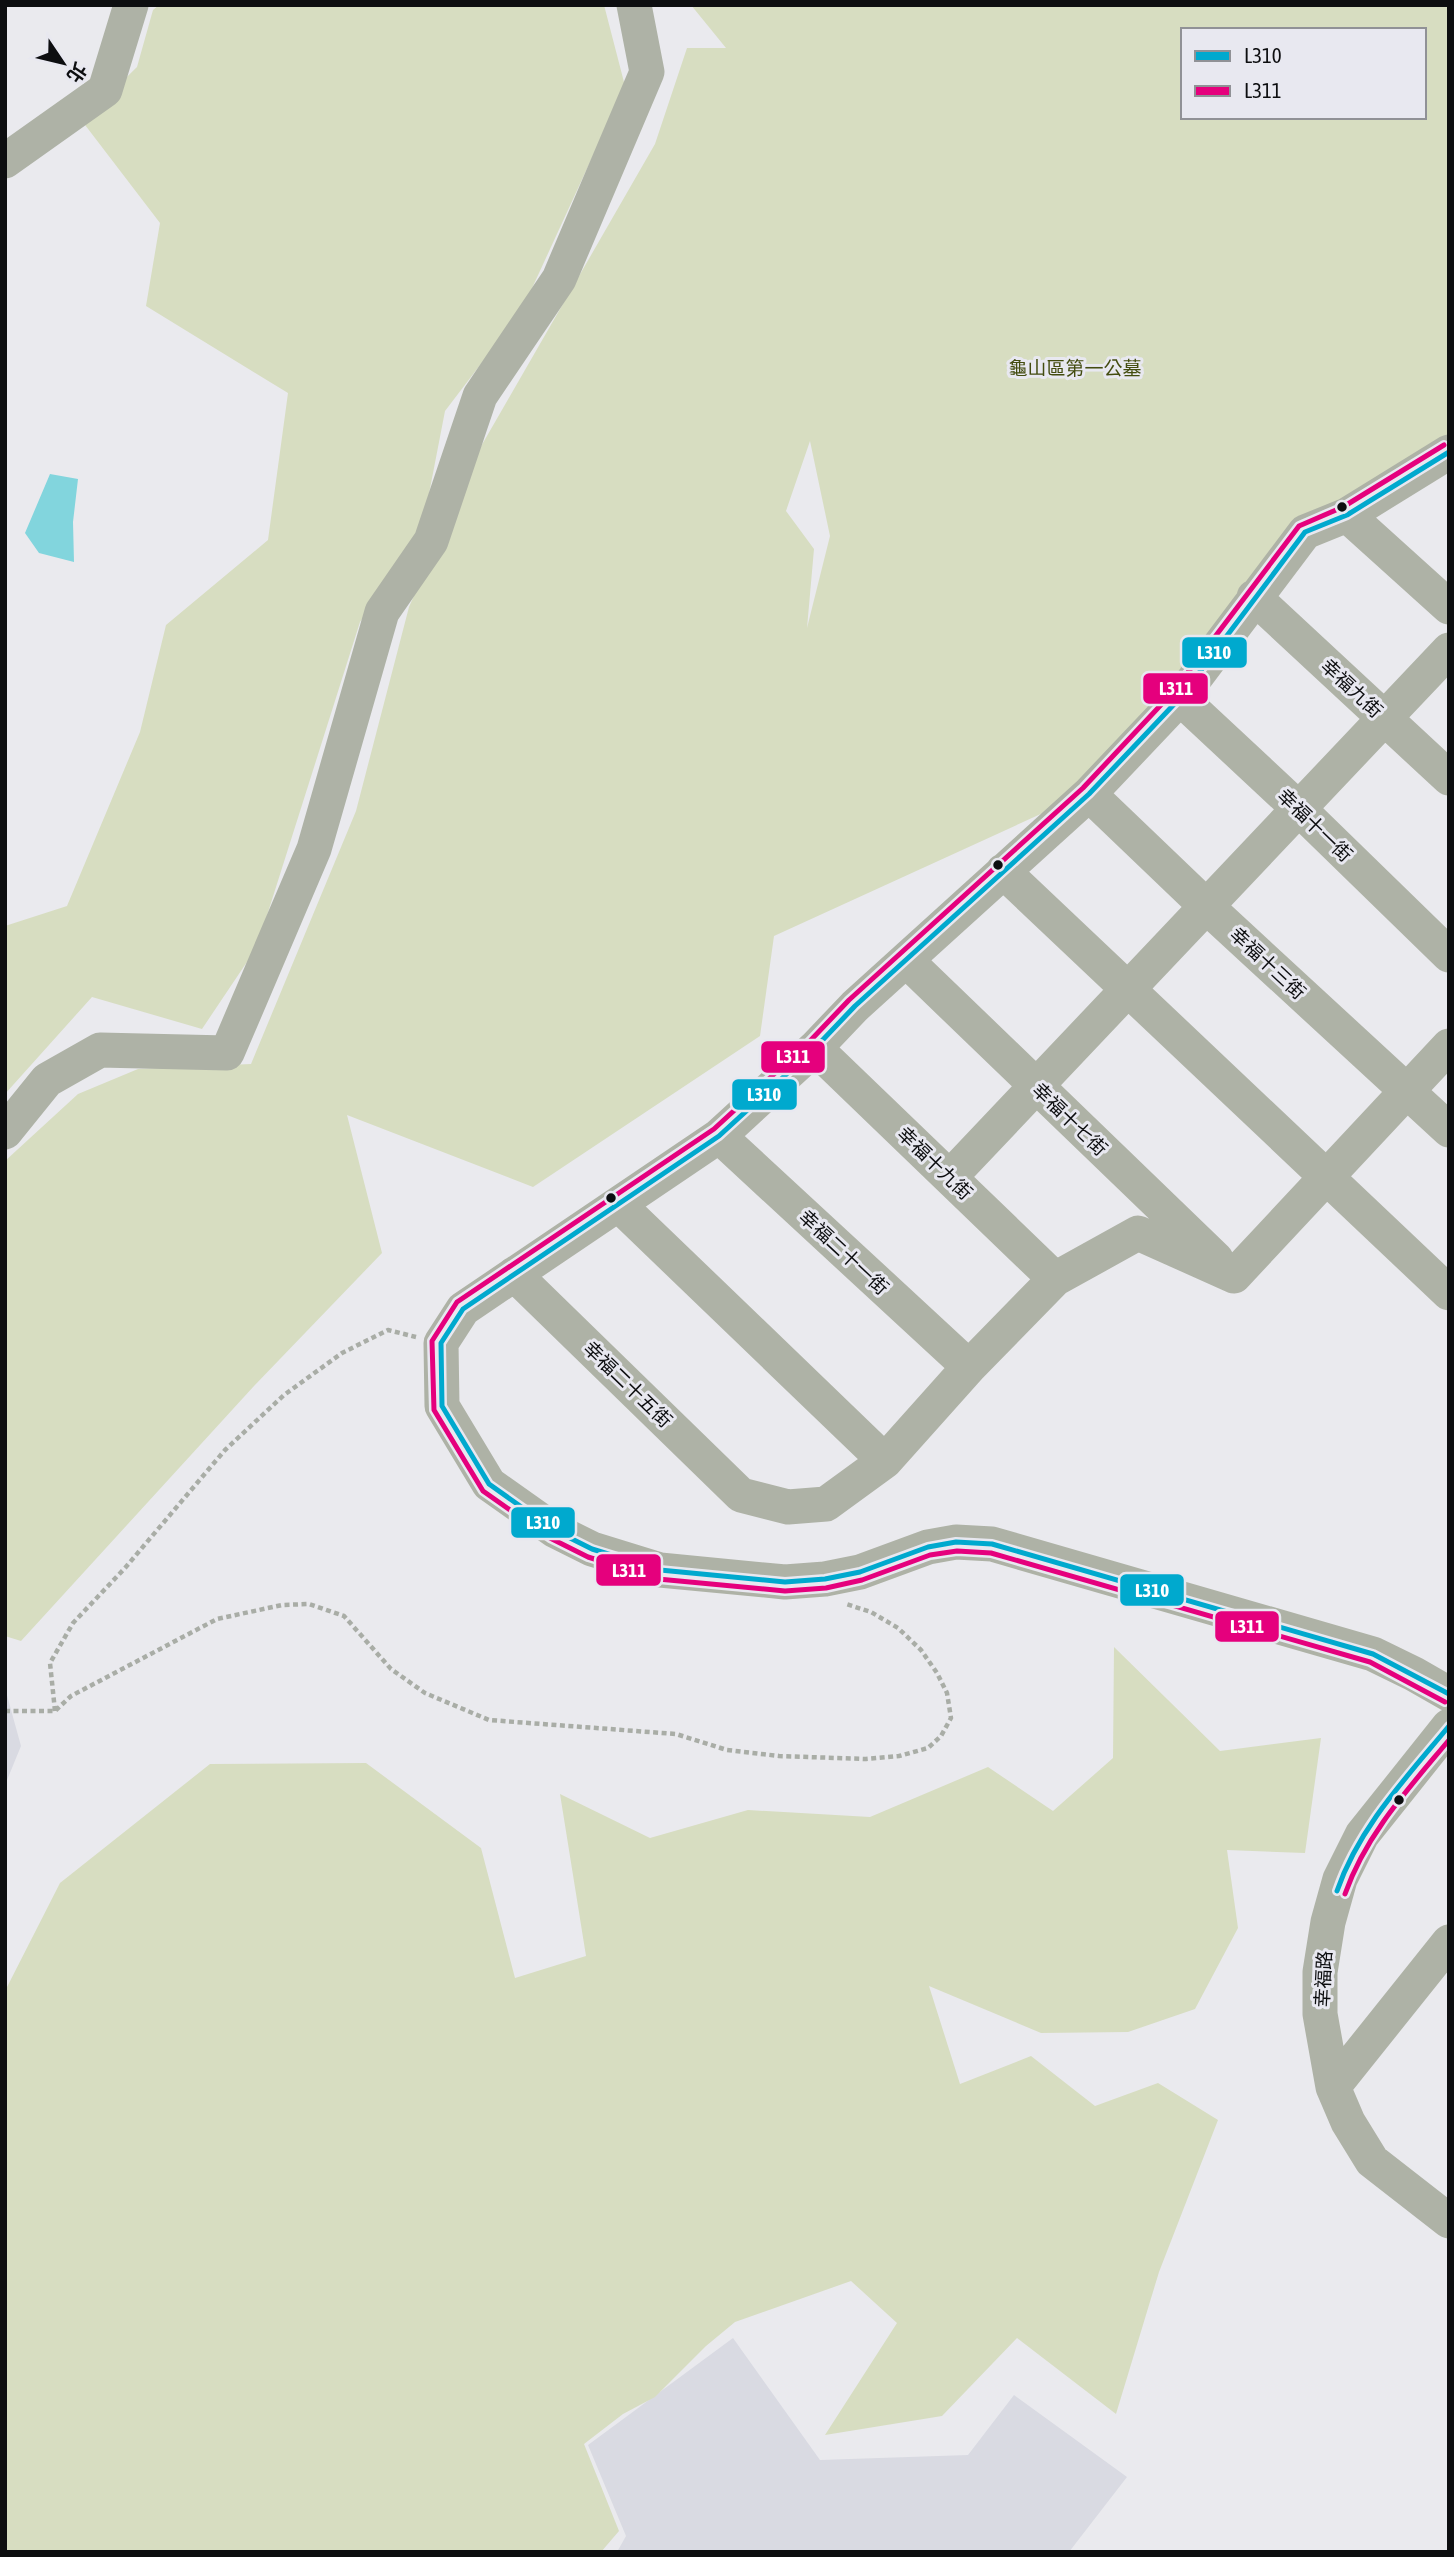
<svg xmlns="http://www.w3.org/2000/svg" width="1454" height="2557" viewBox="0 0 1454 2557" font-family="'Asap Condensed','Noto Sans TC',sans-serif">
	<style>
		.built { fill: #d9dae2 }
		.green { fill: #d7ddc1; fill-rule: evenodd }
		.water { fill: #82d5dd }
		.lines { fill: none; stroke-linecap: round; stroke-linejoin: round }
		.path { stroke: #a9ada6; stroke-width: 4.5; stroke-dasharray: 5 3.5; stroke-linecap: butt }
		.minor { stroke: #aeb2a6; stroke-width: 35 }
		.bus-1-casing { stroke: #e8e8f0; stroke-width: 10 }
		.bus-2-casing { stroke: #e8e8f0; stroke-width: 10 }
		.bus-1 { stroke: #00a9ce; stroke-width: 5 }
		.bus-2 { stroke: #e5007d; stroke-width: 5 }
		.bus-dot { fill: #0d0e10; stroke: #e8e8f0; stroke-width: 2.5 }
		.labels { text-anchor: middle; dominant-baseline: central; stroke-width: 6; stroke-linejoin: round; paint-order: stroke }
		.park-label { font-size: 19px; fill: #434c10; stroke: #e8e8f0 }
		.street-label { font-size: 19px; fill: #0d0e10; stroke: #e8e8f0 }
		.line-badge { stroke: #e8e8f0; stroke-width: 2.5 }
		.badge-label { font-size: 19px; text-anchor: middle; font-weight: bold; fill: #fff }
	</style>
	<rect width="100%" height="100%" fill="#eaeaee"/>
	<!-- built -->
	<path class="built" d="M5,1688L21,1746L5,1785Z
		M733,2338L820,2460L968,2455L1014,2395L1127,2477L1069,2552H617L626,2536L588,2445Z"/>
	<!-- green -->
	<path class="green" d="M159,5H604L625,86L522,310L445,411L422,530L360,622L257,947L202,1029L92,997L5,1094V926L67,906L140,732L166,625L268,540L288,393L146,306L160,223L82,121L137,67L153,10Z
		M691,5H1449V442L1344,508L1067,802L774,936L760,1036L533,1187L347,1115L382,1253L254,1386L21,1641L5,1636V1161L78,1094L138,1069L251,1064L356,811L409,607L476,455L655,144L687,48H726ZM1183,30H1424V117H1183ZM810,441L830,536L807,628L814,549L786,511Z
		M1114,1647L1220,1751L1321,1738L1305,1853L1227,1850L1238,1928L1195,2009L1128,2032L1041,2033L929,1986L960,2084L1031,2056L1095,2106L1158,2083L1218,2120L1159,2272L1116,2414L1017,2338L942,2416L825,2435L897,2323L851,2281L735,2322L706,2346L655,2397L623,2414L584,2444L619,2531L601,2552H5V1991L60,1883L210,1764L366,1763L481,1848L515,1978L586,1956L560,1794L650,1838L748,1810L870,1817L988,1767L1053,1811L1113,1758Z"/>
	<!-- water -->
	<path class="water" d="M50,474L78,479L73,522L74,562L39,553L25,533Z"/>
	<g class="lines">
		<!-- path -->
		<path class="path" d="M5,1711H55L71,1696L217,1619L282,1605L309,1604L344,1616L391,1669L425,1693L489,1720L676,1734L727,1750L779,1756L866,1759L899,1756L928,1748L941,1736L951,1718L947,1693L937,1673L921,1650L898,1628L871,1612L846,1604
			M55,1711L50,1663L73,1623L125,1568L225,1450L284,1395L342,1353L388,1330L416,1337"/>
		<!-- minor -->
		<path class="minor" d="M5,161L105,90L131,5
			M1449,452L1347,515L1305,532L1180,698L1089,794L855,1006L815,1048L719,1136L463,1309L441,1343L442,1406L489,1484L554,1530L592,1549L660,1570L785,1582L825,1579L860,1572L928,1547L956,1542L992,1544L1373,1654L1414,1674L1449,1694
			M1347,515L1449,607
			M1254,597L1449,778
			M1180,698L1298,808L1449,955
			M1089,794L1206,906L1449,1130
			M1003,871L1449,1293
			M907,961L1216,1259
			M815,1048L1055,1279
			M5,1132L47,1080L100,1050L227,1053L314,849L382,612L431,541L480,396L559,279L647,72L634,5
			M719,1136L969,1367
			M950,1177L1449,650
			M619,1205L885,1461
			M514,1274L741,1495L788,1507L826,1504L885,1461L969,1367L1055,1279L1138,1233L1234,1276
			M1234,1276L1449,1046
			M1449,1726L1362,1835L1340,1879L1328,1922L1320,1972V2014L1333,2087L1348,2122L1372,2161L1449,2221
			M1333,2087L1449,1942"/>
		<!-- bus-1 casing -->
		<g class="bus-1-casing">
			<path id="bus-1" d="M1449,452L1347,515L1305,532L1180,698L1089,794L855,1006L815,1048L719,1136L463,1309L441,1343L442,1406L489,1484L554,1530L592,1549L660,1570L785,1582L825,1579L860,1572L928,1547L956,1542L992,1544L1373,1654L1449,1694
				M1337,1891C1359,1827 1406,1778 1449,1726"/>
		</g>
		<!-- bus-2 casing -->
		<g class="bus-2-casing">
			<path id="bus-2" d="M1444,445L1343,507L1299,526L1173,692L1083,788L849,1000L809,1042L714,1129L457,1302L432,1341L434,1410L483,1491L550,1538L588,1557L658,1579L785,1591L826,1588L862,1580L930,1555L957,1551L991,1553L1370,1662L1445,1702
				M1345,1894C1366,1834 1409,1788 1449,1740"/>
		</g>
		<!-- bus-1 -->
		<use href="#bus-1" class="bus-1"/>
		<!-- bus-2 -->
		<use href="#bus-2" class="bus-2"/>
	</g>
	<!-- markers -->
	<g class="bus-dot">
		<circle cx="1342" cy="507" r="6"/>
		<circle cx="998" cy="865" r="6"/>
		<circle cx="611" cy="1198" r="6"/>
		<circle cx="1399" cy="1800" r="6"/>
	</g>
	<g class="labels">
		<!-- park labels -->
		<g class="park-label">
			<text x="1075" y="368">龜山區第一公墓</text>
		</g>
		<!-- street labels -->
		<g class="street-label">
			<text transform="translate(1352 688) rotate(43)">幸福九街</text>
			<text transform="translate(1315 825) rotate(44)">幸福十一街</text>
			<text transform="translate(1268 963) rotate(43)">幸福十三街</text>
			<text transform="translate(1070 1119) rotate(44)">幸福十七街</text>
			<text transform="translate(935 1163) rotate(44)">幸福十九街</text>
			<text transform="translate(844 1252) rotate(43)">幸福二十一街</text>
			<text transform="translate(628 1384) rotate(44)">幸福二十五街</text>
			<text transform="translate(1323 1979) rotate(-87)">幸福路</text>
		</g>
	</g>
	<g class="line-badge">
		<rect x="1181" y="636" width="67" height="33" rx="7" fill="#00a9ce"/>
		<rect x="1142" y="672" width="67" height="33" rx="7" fill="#e5007d"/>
		<rect x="760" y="1040" width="66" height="34" rx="7" fill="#e5007d"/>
		<rect x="731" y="1078" width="67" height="33" rx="7" fill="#00a9ce"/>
		<rect x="510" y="1506" width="66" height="33" rx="7" fill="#00a9ce"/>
		<rect x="595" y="1553" width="67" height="34" rx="7" fill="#e5007d"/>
		<rect x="1119" y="1573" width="66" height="34" rx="7" fill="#00a9ce"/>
		<rect x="1214" y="1610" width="66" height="33" rx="7" fill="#e5007d"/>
	</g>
	<g class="badge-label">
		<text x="1214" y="659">L310</text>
		<text x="1176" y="695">L311</text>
		<text x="793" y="1063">L311</text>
		<text x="764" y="1101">L310</text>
		<text x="543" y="1529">L310</text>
		<text x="629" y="1577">L311</text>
		<text x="1152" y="1597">L310</text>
		<text x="1247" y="1633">L311</text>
	</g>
	<!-- border -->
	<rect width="1454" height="2557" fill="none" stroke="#0d0e10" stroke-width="14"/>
	<!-- legend -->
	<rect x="1181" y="28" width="245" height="91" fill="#e8e8f0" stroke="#909196" stroke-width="2"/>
	<rect x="1195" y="51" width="35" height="10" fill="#00a9ce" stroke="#909196" stroke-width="2"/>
	<text x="1244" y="63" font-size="21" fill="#0d0e10">L310</text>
	<rect x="1195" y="86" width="35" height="10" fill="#e5007d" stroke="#909196" stroke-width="2"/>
	<text x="1244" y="98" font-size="21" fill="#0d0e10">L311</text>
	<!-- north arrow -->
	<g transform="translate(63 63) rotate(125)" stroke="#e8e8f0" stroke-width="5" paint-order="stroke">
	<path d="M0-5L12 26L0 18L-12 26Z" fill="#0d0e10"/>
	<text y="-10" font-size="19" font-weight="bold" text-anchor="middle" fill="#0d0e10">北</text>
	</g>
</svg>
